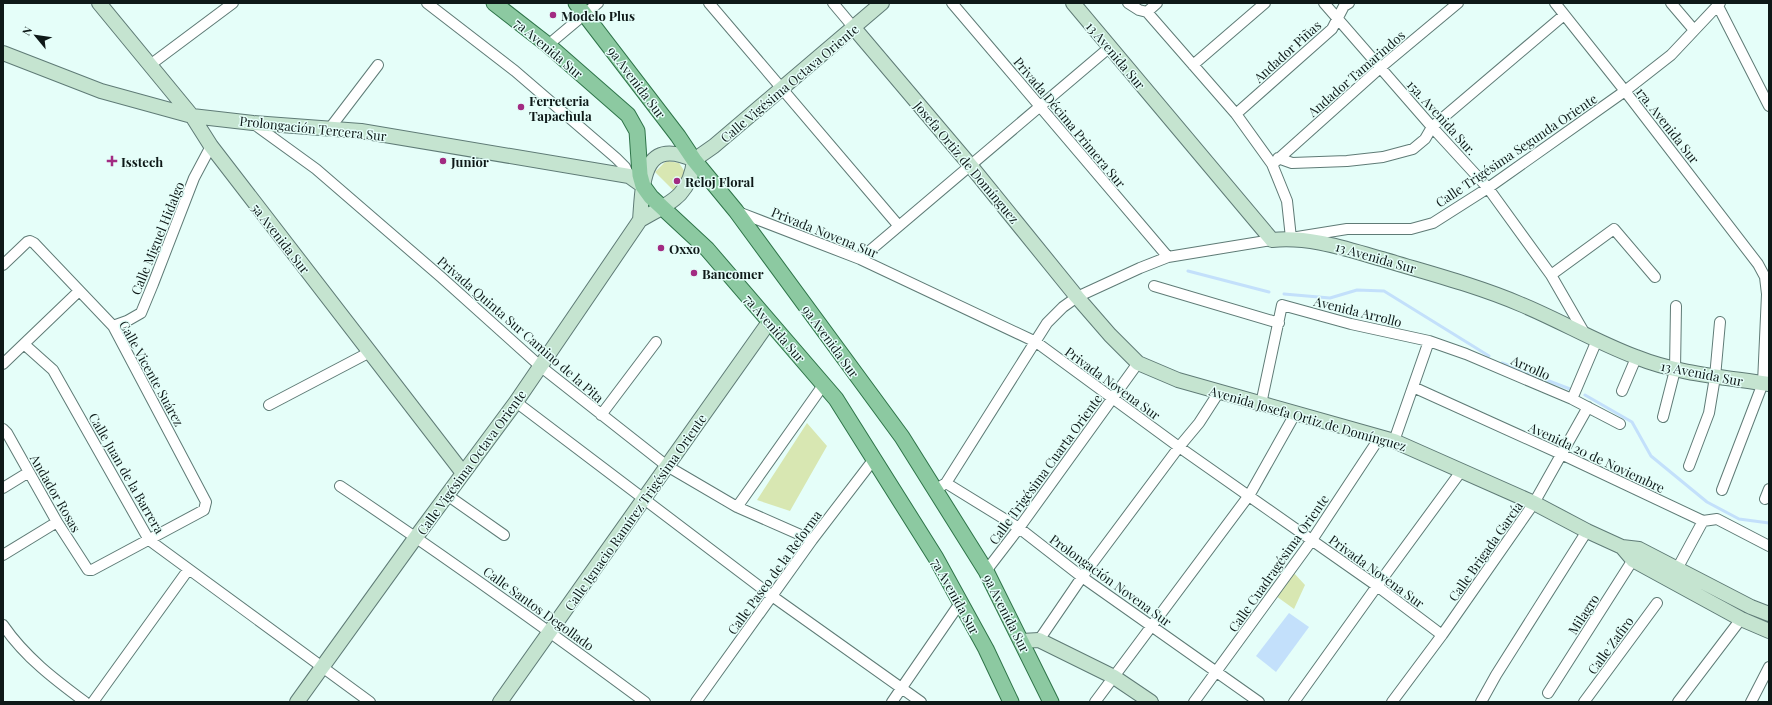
<svg xmlns="http://www.w3.org/2000/svg" width="1772" height="705" viewBox="0 0 1772 705" font-family="'Playfair Display',serif">
	<style>
		.green { fill: #d8e7b2 }
		.water { fill: #c3e0fb }
		.lines { fill: none; stroke-linecap: round; stroke-linejoin: round }
		.stream { stroke: #c3e0fb; stroke-width: 3 }
		.street-casing { stroke: #5f7b76; stroke-width: 12 }
		.secondary-casing { stroke: #5f7b76; stroke-width: 16 }
		.primary-casing { stroke: #2e7449; stroke-width: 17 }
		.street { stroke: #fff; stroke-width: 10 }
		.secondary { stroke: #c5e4d0; stroke-width: 14 }
		.primary { stroke: #8cc9a1; stroke-width: 15 }
		.poi-dot { fill: #a22b82; stroke: #e5fef9; stroke-width: 1.5 }
		.labels { text-anchor: middle; dominant-baseline: central; stroke-width: 3; stroke-linejoin: round; paint-order: stroke }
		.poi-label { font-size: 13px; font-weight: bold; fill: #0e1918; stroke: #e5fef9; text-anchor: start }
		.street-label { font-size: 13px; fill: #0e1918; stroke: #e5fef9 }
	</style>
	<rect width="100%" height="100%" fill="#e5fef9"/>
	<!-- green -->
	<path class="green" d="M668,161L679,163L685,172L682,182L674,191L655,172L664,163Z
		M807,423L827,446L790,511L757,500Z
		M1294,573L1305,585L1294,609L1276,596Z"/>
	<!-- water -->
	<path class="water" d="M1289,613L1309,627L1276,672L1256,656Z"/>
	<g class="lines">
		<!-- stream -->
		<path class="stream" d="M1188,271L1269,292
			M1284,294L1330,298L1357,290L1384,291L1489,356
			M1502,363L1570,389
			M1585,395L1632,422L1651,456L1707,502L1739,519L1769,523"/>
		<!-- street casing -->
		<g class="street-casing">
			<path id="street" d="M427,3L515,71L616,158L625,167L629,176
				M709,3L898,225
				M833,3L854,28
				M952,3L1168,257
				M1128,3L1139,10L1147,12L1236,114L1272,164L1287,201L1291,238L1347,229H1411L1433,223L1488,188L1625,91L1671,55L1720,3
				M1324,3L1432,127L1488,188L1551,275L1585,334
				M1555,3L1625,91L1758,264L1765,277L1767,294L1763,383L1722,490
				M1671,3L1694,30
				M1718,6L1769,106
				M1147,12L1157,3
				M548,45L598,3
				M150,65L233,3
				M1193,65L1265,3
				M1236,114L1332,29L1344,6L1349,3
				M254,124L316,169L441,277L540,366L667,466L737,507L812,540
				M330,128L378,65
				M1278,158L1292,163L1347,161L1383,157L1413,149L1425,139L1432,127L1564,15
				M1275,162L1380,68L1458,3
				M738,212L860,259L1036,342L1179,447L1377,586L1442,635
				M860,259L1110,47
				M3,265L27,242L30,241L34,243L113,326L206,502L204,510L92,570H88L57,522L7,433L3,429
				M1551,275L1614,229L1655,277
				M1154,286L1279,323
				M113,326L127,321L141,313L153,284L194,178L211,146
				M25,345L53,370L149,540L370,702
				M3,364L79,291
				M1413,387L1561,454L1703,521L1717,519L1769,546
				M1622,391L1636,358
				M1572,399L1597,340
				M516,402L772,596L921,702
				M1261,404L1282,305L1351,324L1429,341L1466,354L1572,399L1620,424
				M269,405L370,352
				M601,415L656,342
				M1663,417L1675,370L1676,306
				M1394,441L1429,341
				M1689,466L1709,413L1715,377L1720,322
				M946,483L1019,528L1082,577L1259,702
				M340,486C443,555 545,628 645,702
				M3,488L29,472
				M935,490L946,483L1047,323L1063,307L1077,297L1140,268L1168,257L1272,240
				M447,495L504,535
				M1765,499L1769,489
				M737,507L824,384
				M3,555L57,522
				M1677,569L1703,521
				M986,571L1019,528L1138,363
				M3,625C25,657 54,679 85,702
				M1039,640L1082,577L1179,447L1199,423L1219,392
				M1548,693L1636,555
				M93,702L188,570
				M696,702L812,540L874,459
				M892,702L960,603
				M1095,702L1250,494L1295,414
				M1194,702L1312,540L1380,437
				M1294,702L1377,586L1462,470
				M1392,702L1442,635L1534,503L1588,407
				M1481,702L1496,675L1587,531
				M1584,702L1657,603
				M1678,702L1741,619
				M1751,702L1769,667"/>
		</g>
		<!-- secondary casing -->
		<g class="secondary-casing">
			<path id="secondary" d="M99,3L192,116L211,146L463,473
				M1073,3L1272,240C1310,236 1346,249 1382,259C1428,273 1475,285 1520,304C1559,320 1596,342 1636,357C1678,374 1724,377 1769,384
				M854,28L970,165L1077,297L1110,335L1138,363L1178,380L1394,441L1534,503L1587,531L1622,547L1639,549L1751,607L1769,614
				M3,53L101,91L192,116L253,123L361,131L629,176L643,186
				M694,160L714,146L882,3
				M640,220C669,203 690,197 694,160
				M1622,547L1633,560L1741,619L1769,631
				M1022,641L1039,640L1114,677L1151,702
				M297,702L416,537L516,402L636,226L640,220C643,184 641,136 694,160
				M500,702L769,322"/>
		</g>
		<!-- primary casing -->
		<g class="primary-casing">
			<path id="primary" d="M494,3L548,45L628,115L637,131L640,175L643,186L651,197L707,249L836,399L936,558L986,649L1011,702
				M576,3L678,136L694,160L736,211L902,437L986,571L1051,702"/>
		</g>
		<!-- street -->
		<use href="#street" class="street"/>
		<!-- secondary -->
		<use href="#secondary" class="secondary"/>
		<!-- primary -->
		<use href="#primary" class="primary"/>
	</g>
	<!-- markers -->
	<g class="poi-dot">
		<circle cx="553" cy="15" r="4"/>
		<circle cx="521" cy="107" r="4"/>
		<path d="M110 155h4v4h4v4h-4v4h-4v-4h-4v-4h4z"/>
		<circle cx="443" cy="161" r="4"/>
		<circle cx="677" cy="181" r="4"/>
		<circle cx="661" cy="248" r="4"/>
		<circle cx="694" cy="273" r="4"/>
	</g>
	<g class="labels">
		<!-- poi labels -->
		<g class="poi-label">
			<text x="561" y="15">Modelo Plus</text>
			<text x="529" y="100">Ferreteria<tspan x="529" dy="15">Tapachula</tspan></text>
			<text x="121" y="161">Isstech</text>
			<text x="451" y="161">Junior</text>
			<text x="685" y="181">Reloj Floral</text>
			<text x="669" y="248">Oxxo</text>
			<text x="702" y="273">Bancomer</text>
		</g>
		<!-- street labels -->
		<g class="street-label">
			<text transform="translate(549 48) rotate(40)">7a Avenida Sur</text>
			<text transform="translate(1287 51) rotate(-42)">Andador Piñas</text>
			<text transform="translate(1116 55) rotate(50)">13 Avenida Sur</text>
			<text transform="translate(1356 73) rotate(-41)">Andador Tamarindos</text>
			<text transform="translate(637 82) rotate(53)">9a Avenida Sur</text>
			<text transform="translate(789 83) rotate(-40)">Calle Vigésima Octava Oriente</text>
			<text transform="translate(1442 117) rotate(48)">15a. Avenida Sur.</text>
			<text transform="translate(1070 122) rotate(50)">Privada Décima Primera Sur</text>
			<text transform="translate(1668 125) rotate(52)">17a. Avenida Sur</text>
			<text transform="translate(313 128) rotate(6)">Prolongación Tercera Sur</text>
			<text transform="translate(1516 150) rotate(-34)">Calle Trigésima Segunda Oriente</text>
			<text transform="translate(967 162) rotate(50)">Josefa Ortiz de Domínguez</text>
			<text transform="translate(825 232) rotate(22)">Privada Novena Sur</text>
			<text transform="translate(157 238) rotate(-68)">Calle Miguel Hidalgo</text>
			<text transform="translate(281 238) rotate(52)">5a Avenida Sur</text>
			<text transform="translate(1376 257) rotate(16)">13 Avenida Sur</text>
			<text transform="translate(1358 311) rotate(14)">Avenida Arrollo</text>
			<text transform="translate(775 328) rotate(49)">7a Avenida Sur</text>
			<text transform="translate(521 329) rotate(41)">Privada Quinta Sur Camino de la Pita</text>
			<text transform="translate(831 341) rotate(54)">9a Avenida Sur</text>
			<text transform="translate(1531 367) rotate(24)">Arrollo</text>
			<text transform="translate(152 373) rotate(61)">Calle Vicente Suárez</text>
			<text transform="translate(1702 373) rotate(11)">13 Avenida Sur</text>
			<text transform="translate(1113 383) rotate(36)">Privada Novena Sur</text>
			<text transform="translate(1308 418) rotate(16)">Avenida Josefa Ortiz de Domínguez</text>
			<text transform="translate(1597 457) rotate(25)">Avenida 20 de Noviembre</text>
			<text transform="translate(471 462) rotate(-54)">Calle Vigésima Octava Oriente</text>
			<text transform="translate(1045 469) rotate(-54)">Calle Trigésima Cuarta Oriente</text>
			<text transform="translate(127 473) rotate(60)">Calle Juan de la Barrera</text>
			<text transform="translate(56 493) rotate(60)">Andador Rosas</text>
			<text transform="translate(635 512) rotate(-55)">Calle Ignacio Ramírez Trigésima Oriente</text>
			<text transform="translate(1485 551) rotate(-55)">Calle Brigada García</text>
			<text transform="translate(1278 563) rotate(-55)">Calle Cuadragésima Oriente</text>
			<text transform="translate(1377 571) rotate(36)">Privada Novena Sur</text>
			<text transform="translate(774 572) rotate(-54)">Calle Paseo de la Reforma</text>
			<text transform="translate(1111 580) rotate(36)">Prolongación Novena Sur</text>
			<text transform="translate(956 596) rotate(61)">7a Avenida Sur</text>
			<text transform="translate(539 608) rotate(36)">Calle Santos Degollado</text>
			<text transform="translate(1007 613) rotate(63)">9a Avenida Sur</text>
			<text transform="translate(1583 614) rotate(-57)">Milagro</text>
			<text transform="translate(1610 645) rotate(-54)">Calle Zafiro</text>
		</g>
	</g>
	<!-- border -->
	<rect width="1772" height="705" fill="none" stroke="#0e1918" stroke-width="8"/>
	<!-- north arrow -->
	<g transform="translate(36 36) rotate(299)" stroke="#e5fef9" stroke-width="3" paint-order="stroke">
	<path d="M0-3L7 15L0 10L-7 15Z" fill="#0e1918"/>
	<text y="-6" font-size="11" font-weight="bold" text-anchor="middle" fill="#0e1918">N</text>
	</g>
</svg>
